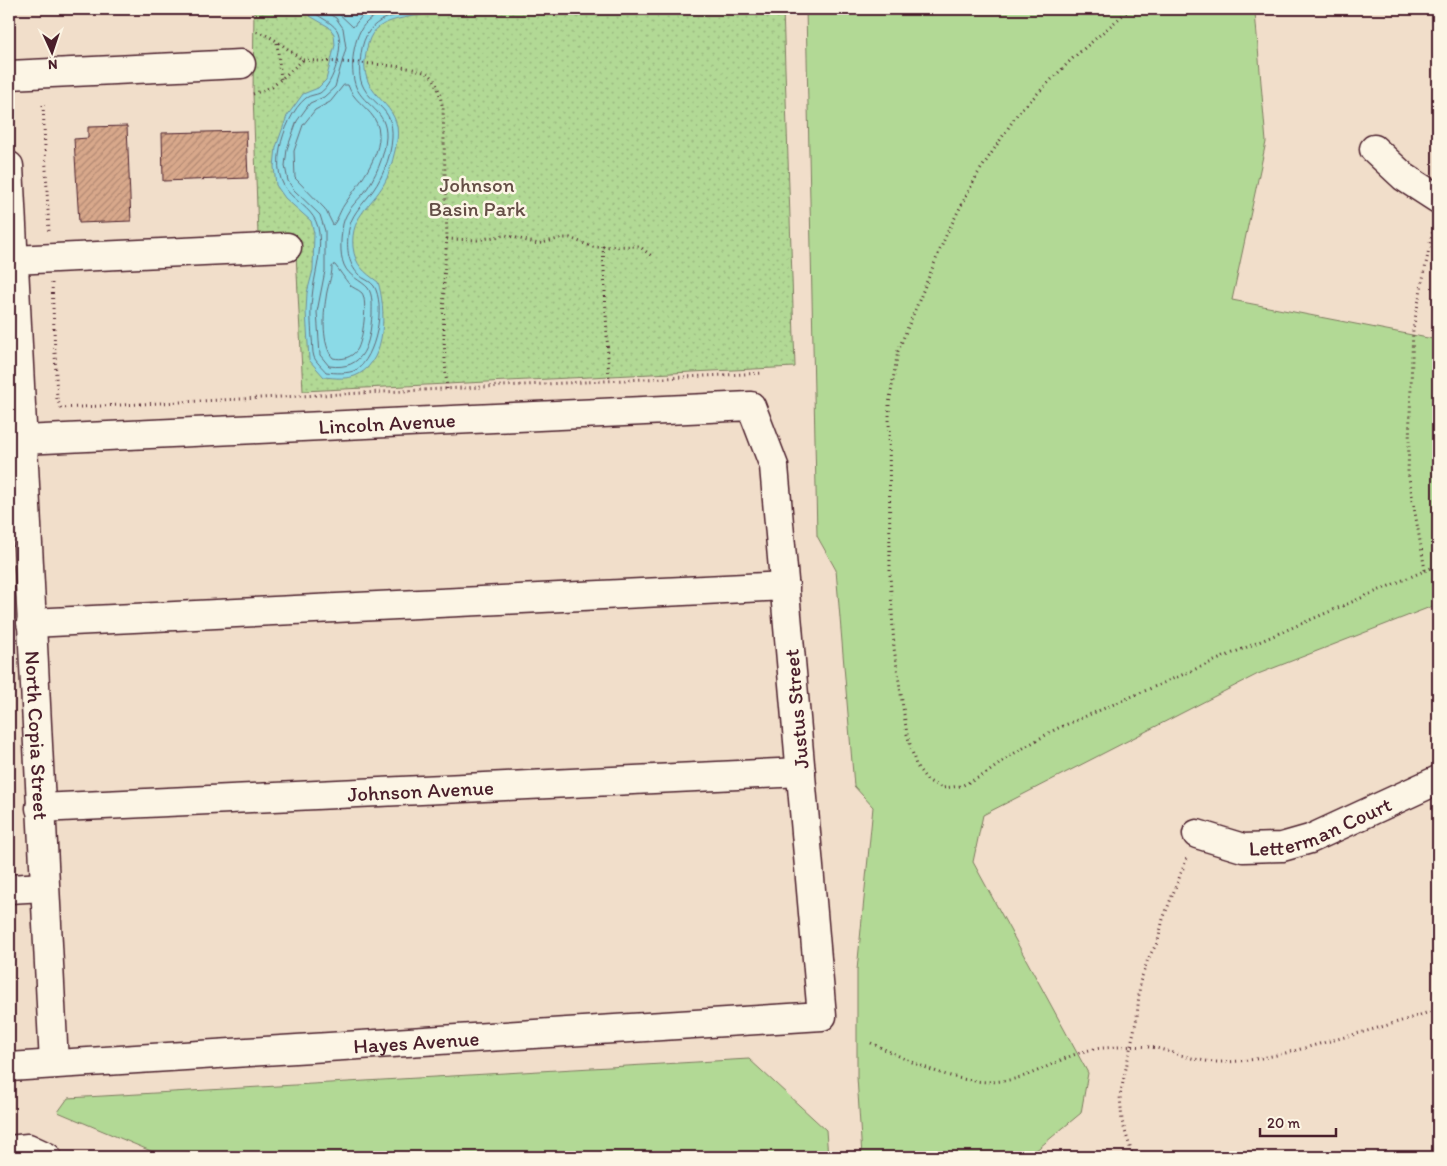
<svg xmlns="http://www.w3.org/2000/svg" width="1447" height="1166" viewBox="0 0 1447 1166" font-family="Itim,sans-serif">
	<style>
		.grass { fill: #b2d995; stroke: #7e7c60 }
		.park { fill: url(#park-dots); stroke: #7e7c60 }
		.water { fill: #8bdae7; stroke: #718f9c }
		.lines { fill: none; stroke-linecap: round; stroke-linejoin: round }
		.shore { stroke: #646a76; stroke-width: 1 }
		.building { fill: url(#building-hatch); stroke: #4a1f2b }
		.minor-casing { stroke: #4a1f2b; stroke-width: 31 }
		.path { stroke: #4a1f2b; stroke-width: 3; stroke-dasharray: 1 4; stroke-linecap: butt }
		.minor { stroke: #fcf5e5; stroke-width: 28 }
		.labels { text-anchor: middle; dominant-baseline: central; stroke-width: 5; stroke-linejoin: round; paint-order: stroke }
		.park-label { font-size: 21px; fill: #644e46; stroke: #fcf5e5 }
		.street-label { font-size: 21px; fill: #4a1f2b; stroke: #fcf5e5 }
	</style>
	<defs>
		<pattern id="park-dots" width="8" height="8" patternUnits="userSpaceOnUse" patternTransform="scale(1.25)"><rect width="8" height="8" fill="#b2d995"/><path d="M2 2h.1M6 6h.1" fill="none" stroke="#9bba81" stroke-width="1.8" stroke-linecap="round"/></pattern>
		<pattern id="building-hatch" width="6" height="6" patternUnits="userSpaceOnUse" patternTransform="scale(1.25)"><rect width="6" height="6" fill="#d8a88b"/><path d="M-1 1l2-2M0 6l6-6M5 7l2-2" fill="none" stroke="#b18872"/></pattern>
	</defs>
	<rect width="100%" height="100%" fill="#f1deca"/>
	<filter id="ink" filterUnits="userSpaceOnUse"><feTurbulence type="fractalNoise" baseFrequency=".02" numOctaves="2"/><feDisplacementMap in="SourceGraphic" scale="10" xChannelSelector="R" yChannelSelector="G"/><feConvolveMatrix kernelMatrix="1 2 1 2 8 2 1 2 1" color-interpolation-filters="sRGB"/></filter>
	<g filter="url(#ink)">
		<!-- grass -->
		<path class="grass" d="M806,9H1262L1255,12L1266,142L1232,300L1438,340V604L1258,674L983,815L973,862L1088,1073L1081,1113L1028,1157H862L857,1077V970L873,807L854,786L836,570L817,536Z
			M749,1059L826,1130L828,1157H165L58,1112L68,1098Z"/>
		<!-- park -->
		<path class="park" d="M254,9H783L795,367L303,391L295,234L258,235L253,94Z"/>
		<!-- water -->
		<path class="water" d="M304,9H445C423,19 381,13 370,38C367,45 366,53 365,60C361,100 403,101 397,141C395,152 391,167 387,178C375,205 350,213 353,247C355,265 364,272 378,282C386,308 387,359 359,374C349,380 334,378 324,377L309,360L306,312L307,293L313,270L314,233L311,221L285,198L276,185L274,167L276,147L287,116L303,94L318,88L326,80L335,45L334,34L329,27L310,16Z"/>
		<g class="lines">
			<!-- shore -->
			<path class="shore" d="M311,9C318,18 330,20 337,30C345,44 334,84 320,93C316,95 310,95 306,98C293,108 283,132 280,148C270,205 315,196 319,233C322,255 314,275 312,297C310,311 311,324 312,338C313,344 312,352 314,357C316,362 323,368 326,372C335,373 348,374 356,370C376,358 386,305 374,286C371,281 363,279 359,275C347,263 346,245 349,229C351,216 360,207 368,197C381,182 391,158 392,138C394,106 371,106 362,84C358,74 360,64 361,54C366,14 397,15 429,9
				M320,9L336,18L343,28L346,48L335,87L324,97L310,103L297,121L287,149L285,166L288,181L294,190L320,215L325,231V271L317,312L320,355L329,366C365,371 370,343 372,314C372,306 373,295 368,288C361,280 349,277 344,265C339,253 341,236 343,224C346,211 356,202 364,193C375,178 385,156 386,137C387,110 365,107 356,87C349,70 353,34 367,22C376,14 386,11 398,9
				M334,9L353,27L362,16L373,9
				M344,85H348C353,100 366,106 374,118C392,146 358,184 344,205C340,211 337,221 333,225L325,209L295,178L294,151L303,125L315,110L330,102Z
				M335,265C340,271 344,278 349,284C352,288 358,289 362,293C368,301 363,341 357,350C351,358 342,360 333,358C322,346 323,314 326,298C327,287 332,278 332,267Z"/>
		</g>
		<!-- building -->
		<path class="building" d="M127,126L131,221L79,223L74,139L88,138V127Z
			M246,131L248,178L163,181L162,133Z"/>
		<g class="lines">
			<!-- minor casing -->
			<g class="minor-casing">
				<g id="minor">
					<path d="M9,75L241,64"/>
					<path d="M1374,149L1404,177L1438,199"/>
					<path id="s1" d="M9,166L54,1064"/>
					<path d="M13,260L287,247"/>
					<path d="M31,623L785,586"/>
					<path id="s2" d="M40,808L801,772"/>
					<path id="s3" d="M1197,834L1243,848L1282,847L1310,839L1438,780"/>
					<path d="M9,889L44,887"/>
					<path id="s4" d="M9,1067L822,1016L774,466L751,406L23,440"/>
					<path d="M9,1150L28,1148L47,1157"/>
				</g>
			</g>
			<!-- path -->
			<path class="path" d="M1130,9L1073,58L1018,113L977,175L947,233L898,351L889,404L890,574L894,648L907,734L916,765L927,780L942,788L961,786L984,775L1013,754L1056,729L1438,565
				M277,43L281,79
				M303,60C325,62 419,63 431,76C439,84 440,98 443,108L447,239
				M253,94L272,87L303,60C286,49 273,35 254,31
				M43,105L49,232
				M603,246L609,380
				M52,283L57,399L61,408L764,373
				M447,389C443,338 442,290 447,239L477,240L506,235L538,244L562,238H570L593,247L639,246L653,257
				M1425,570L1408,472L1413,329L1434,224
				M871,1043C917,1064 966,1092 1018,1078C1047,1070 1072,1050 1103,1048C1119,1047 1141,1045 1156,1048C1177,1053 1197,1062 1219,1062C1256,1062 1291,1052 1326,1042C1364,1032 1401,1022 1438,1009
				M1133,1157L1122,1121L1120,1096L1137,1017L1140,982L1148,959L1158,941L1163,919L1187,858"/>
			<!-- minor -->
			<use href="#minor" class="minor"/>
		</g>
	</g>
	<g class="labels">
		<!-- park labels -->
		<g class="park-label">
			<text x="477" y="184">Johnson<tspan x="477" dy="24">Basin Park</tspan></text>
		</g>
		<!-- street labels -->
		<g class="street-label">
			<text transform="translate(387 423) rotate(-3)">Lincoln Avenue</text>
			<text transform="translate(796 709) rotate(-95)">Justus Street</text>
			<text stroke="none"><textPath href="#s1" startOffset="570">North Copia Street</textPath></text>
			<text stroke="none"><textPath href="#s2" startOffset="381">Johnson Avenue</textPath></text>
			<text stroke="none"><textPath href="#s3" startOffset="129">Letterman Court</textPath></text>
			<text stroke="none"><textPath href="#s4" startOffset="408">Hayes Avenue</textPath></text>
		</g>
	</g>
	<!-- margin -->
	<rect width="1447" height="1166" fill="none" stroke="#fcf5e5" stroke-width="30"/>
	<rect x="15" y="15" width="1417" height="1136" fill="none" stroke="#4a1f2b" stroke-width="2" filter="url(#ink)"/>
	<!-- north arrow -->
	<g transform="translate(52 52) rotate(177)" stroke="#fcf5e5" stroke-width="4" paint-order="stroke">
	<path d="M0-4L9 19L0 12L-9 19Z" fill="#4a1f2b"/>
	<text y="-8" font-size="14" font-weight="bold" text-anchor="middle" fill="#4a1f2b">N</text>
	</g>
	<!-- scale -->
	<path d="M1260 1128v8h76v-8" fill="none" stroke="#4a1f2b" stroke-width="2.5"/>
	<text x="1267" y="1128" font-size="15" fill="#4a1f2b" stroke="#fcf5e5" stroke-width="4" paint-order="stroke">20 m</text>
</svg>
